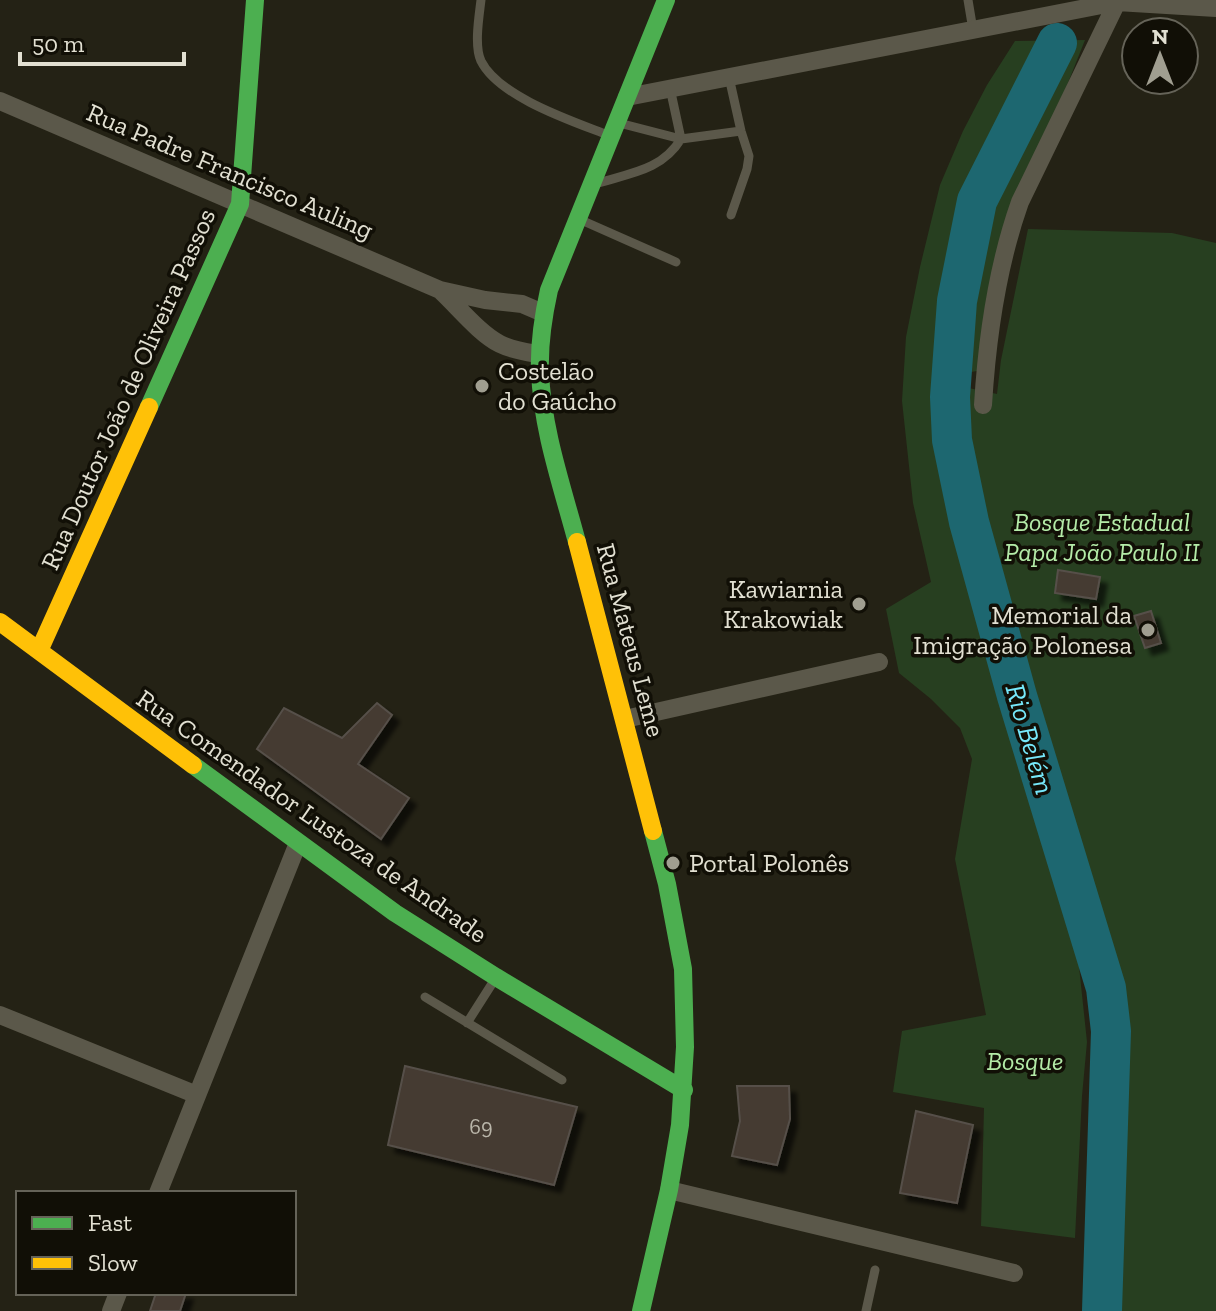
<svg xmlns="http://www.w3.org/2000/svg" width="1216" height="1311" viewBox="0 0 1216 1311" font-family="'Zilla Slab',serif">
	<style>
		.green { fill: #273f20 }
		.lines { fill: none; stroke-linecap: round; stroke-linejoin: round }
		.river { stroke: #1d6770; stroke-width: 40 }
		.building { fill: #443a31; stroke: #565049; stroke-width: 2; filter: url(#shadow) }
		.lane { stroke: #5b584a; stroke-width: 9 }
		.street { stroke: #5b584a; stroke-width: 18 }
		.fast { stroke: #4caf50; stroke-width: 18 }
		.slow { stroke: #ffc107; stroke-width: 18 }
		.poi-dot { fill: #a09e90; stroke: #110f06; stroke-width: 3 }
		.labels { text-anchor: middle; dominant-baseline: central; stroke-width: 7; stroke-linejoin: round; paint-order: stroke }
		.number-label { font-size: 22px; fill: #bab6aa }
		.street-label { font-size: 26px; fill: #e2e0d2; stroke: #110f06 }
		.poi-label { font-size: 26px; fill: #e2e0d2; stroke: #110f06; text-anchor: start }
		.park-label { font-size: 26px; font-style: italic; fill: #b4eba8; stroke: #110f06 }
		.water-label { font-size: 28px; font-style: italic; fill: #77e9fb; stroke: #110f06 }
	</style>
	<defs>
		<filter id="shadow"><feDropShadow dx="7" dy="7" stdDeviation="2" flood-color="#0009"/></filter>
	</defs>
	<rect width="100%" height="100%" fill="#242215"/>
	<!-- green -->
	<path class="green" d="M1085,40L1054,118L977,371L941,377L944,435L964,545L1010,720L1076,938L1087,1042L1082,1096L1075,1238L981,1226L984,1108L893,1092L902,1031L986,1015L955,859L972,759L960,728L931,699L899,673L886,609L931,582L913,503L902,401L906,337L920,267L940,185L963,131L987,85L1015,41Z
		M1028,229L1172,233L1216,243V1311H1110L1122,1042L1114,985L1050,773L977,507L964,432V387L997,394L1001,360Z"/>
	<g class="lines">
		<!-- river -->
		<path class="river" d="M1057,43L977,201L957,301L950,397L952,440L969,522L1017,696L1106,988L1111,1031L1102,1311"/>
	</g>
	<!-- building -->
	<path class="building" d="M1058,570L1100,577L1096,599L1055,593Z
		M1151,611L1161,643L1145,648L1134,616Z
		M377,703L392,715L358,764L409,798L381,839L257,749L284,708L342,738Z
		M405,1066L577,1107L554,1185L388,1145Z
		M737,1086H789L790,1119L777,1165L732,1156L740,1121Z
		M916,1111L973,1125L957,1203L900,1193Z
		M156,1293H186L180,1311H150Z"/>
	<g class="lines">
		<!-- lane -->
		<path class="lane" d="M481,0C479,17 474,46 481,61C499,97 572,121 608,135
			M968,0L973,30
			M729,77L741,131L749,156L747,169L731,215
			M619,123L681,139L741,131
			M598,183C631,173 662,170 681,139L670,88
			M581,220L676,262
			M425,997L562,1080
			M467,1023L495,979
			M866,1311L875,1270"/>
		<!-- street -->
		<path class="street" d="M627,97L1117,2L1216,8
			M0,101L440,290L485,300L522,304L543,313
			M442,292C459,308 480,334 500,344C512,350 526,352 538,354
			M983,405C987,339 998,264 1020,202L1118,0
			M625,719L879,662
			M0,1015L197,1095
			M669,1190L1014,1273
			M158,1193L298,843
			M111,1311L118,1293"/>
		<!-- fast -->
		<path class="fast" d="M149,407L240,204L255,0
			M577,542C562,486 542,429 540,371C539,343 543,317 549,290L666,0
			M193,765L395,913L496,977L684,1090
			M641,1311L669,1190L680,1125L685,1047L683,969L667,884L653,831"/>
		<!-- slow -->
		<path class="slow" d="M577,542L653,831
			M0,622L193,765
			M39,651L149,407"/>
	</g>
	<!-- markers -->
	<g class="poi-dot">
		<circle cx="482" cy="386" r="8"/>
		<circle cx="859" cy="604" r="8"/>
		<circle cx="1148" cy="630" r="8"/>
		<circle cx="673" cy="863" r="8"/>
	</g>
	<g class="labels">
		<!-- number labels -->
		<g class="number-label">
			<text x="481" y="1126">69</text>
		</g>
		<!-- street labels -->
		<g class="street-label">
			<text transform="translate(230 171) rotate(23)">Rua Padre Francisco Auling</text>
			<text transform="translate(128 389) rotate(-66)">Rua Doutor João de Oliveira Passos</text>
			<text transform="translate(631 640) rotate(75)">Rua Mateus Leme</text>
			<text transform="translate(312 816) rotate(35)">Rua Comendador Lustoza de Andrade</text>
		</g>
		<!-- poi labels -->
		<g class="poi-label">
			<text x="498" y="371">Costelão<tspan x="498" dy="30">do Gaúcho</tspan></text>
			<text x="843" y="589" text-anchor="end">Kawiarnia<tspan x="843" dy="30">Krakowiak</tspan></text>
			<text x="1132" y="615" text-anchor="end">Memorial da<tspan x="1132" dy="30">Imigração Polonesa</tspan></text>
			<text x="689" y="863">Portal Polonês</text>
		</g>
		<!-- park labels -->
		<g class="park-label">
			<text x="1102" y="522">Bosque Estadual<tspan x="1102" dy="30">Papa João Paulo II</tspan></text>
			<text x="1025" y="1061">Bosque</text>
		</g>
		<!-- water labels -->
		<g class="water-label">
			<text transform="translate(1030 739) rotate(74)">Rio Belém</text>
		</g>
	</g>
	<!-- legend -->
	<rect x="16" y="1191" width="280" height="104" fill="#110f06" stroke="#656358" stroke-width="2"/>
	<rect x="32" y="1217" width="40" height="12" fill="#4caf50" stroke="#656358" stroke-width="2"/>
	<text x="88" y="1231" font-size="24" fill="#e2e0d2">Fast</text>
	<rect x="32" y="1257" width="40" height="12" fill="#ffc107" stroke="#656358" stroke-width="2"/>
	<text x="88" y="1271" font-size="24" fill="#e2e0d2">Slow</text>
	<!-- north arrow -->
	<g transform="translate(1160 56)"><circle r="38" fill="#110f06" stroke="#656358" stroke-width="2"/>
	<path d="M0-6L14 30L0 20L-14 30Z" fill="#a09e90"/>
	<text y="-12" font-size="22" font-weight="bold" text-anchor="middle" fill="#e2e0d2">N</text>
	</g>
	<!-- scale -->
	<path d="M20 52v12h164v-12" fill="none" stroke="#e2e0d2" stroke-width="4"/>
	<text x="32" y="52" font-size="24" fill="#e2e0d2" stroke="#110f06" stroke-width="6" paint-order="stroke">50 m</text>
</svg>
